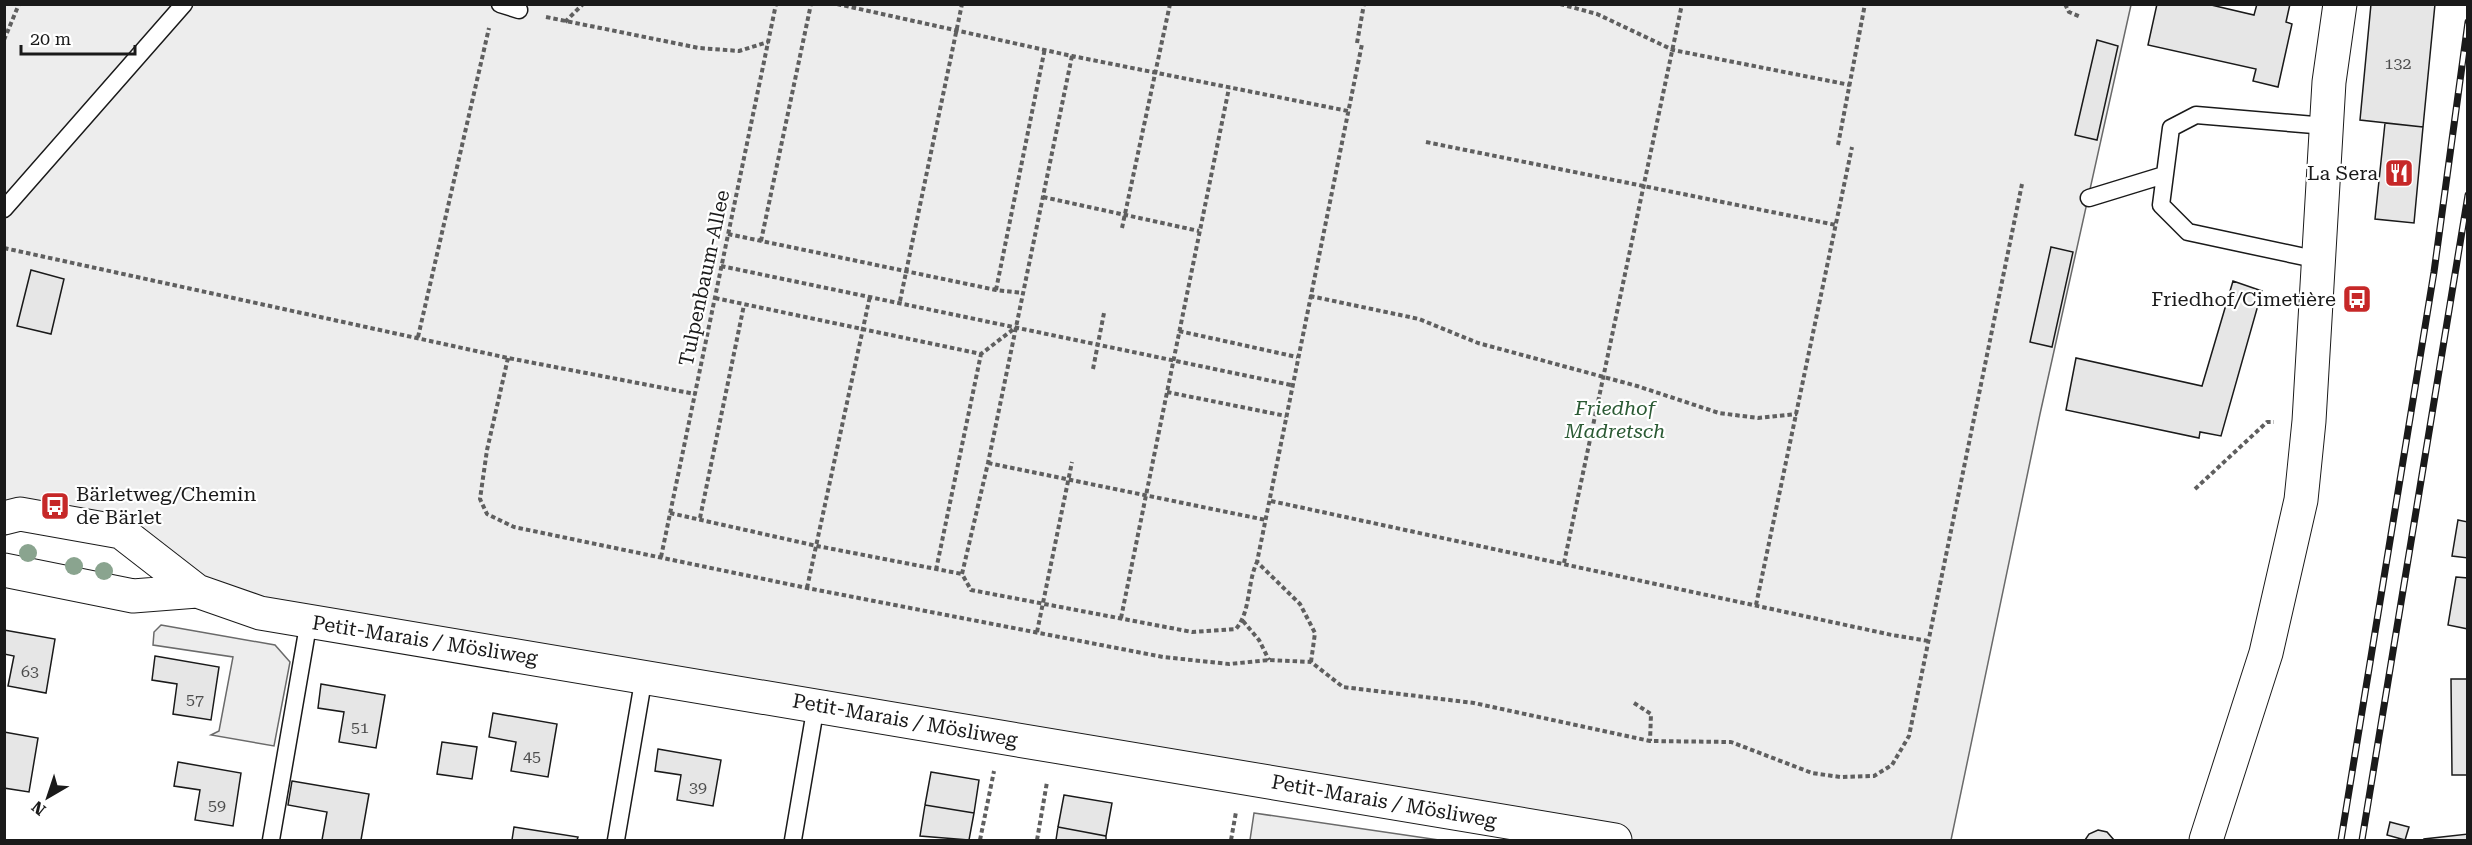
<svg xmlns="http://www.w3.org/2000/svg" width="2472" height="845" viewBox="0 0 2472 845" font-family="'Roboto Serif',serif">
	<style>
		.green { fill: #ededed; stroke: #6a6a6a; stroke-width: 1.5 }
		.building { fill: #e6e6e6; stroke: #1a1a1a; stroke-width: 1.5 }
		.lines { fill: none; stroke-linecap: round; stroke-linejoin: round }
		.service-casing { stroke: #1a1a1a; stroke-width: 19 }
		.minor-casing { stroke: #1a1a1a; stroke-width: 35 }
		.primary-casing { stroke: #1a1a1a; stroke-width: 35 }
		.path { stroke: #5f5f5f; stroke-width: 4; stroke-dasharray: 4.5 3; stroke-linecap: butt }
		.service { stroke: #fff; stroke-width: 16 }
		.minor { stroke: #fff; stroke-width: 33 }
		.primary { stroke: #fff; stroke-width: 33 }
		.rail-casing { stroke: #1a1a1a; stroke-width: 7 }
		.rail { stroke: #fff; stroke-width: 4.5; stroke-dasharray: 14; stroke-linecap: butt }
		.tree { fill: #8aa48f }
		.labels { text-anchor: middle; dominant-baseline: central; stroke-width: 4.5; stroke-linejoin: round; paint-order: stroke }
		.number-label { font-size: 16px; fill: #4d4d4d }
		.poi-label { font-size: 20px; fill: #1a1a1a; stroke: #fff; text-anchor: end }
		.street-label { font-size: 20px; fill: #1a1a1a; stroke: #fff }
		.park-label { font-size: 20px; font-style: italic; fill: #2b5a34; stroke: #fff }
	</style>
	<rect width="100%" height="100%" fill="#fff"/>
	<!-- green -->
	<path class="green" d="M4,5H2131L2040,414L1951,840H1615L309,620L157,559L5,518Z
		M161,625L275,645L290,662L274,746L211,735L219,731L233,657L153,645L154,632Z
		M1254,813L1439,840H1250Z"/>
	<!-- building -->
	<path class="building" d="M2157,4H2207L2254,15L2257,4H2290L2286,22L2292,24L2278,87L2253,81L2256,69L2148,45Z
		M2371,4H2435L2423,127L2360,120Z
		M2097,40L2118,46L2097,140L2075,135Z
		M2385,123L2423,127L2414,223L2375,219Z
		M2051,247L2073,252L2052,347L2030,342Z
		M31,270L64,279L51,334L17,326Z
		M2233,281L2262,291L2221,436L2200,432L2199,438L2066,410L2076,358L2202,386Z
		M2458,520L2468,522V558L2452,556Z
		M2456,577L2468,578V629L2448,625Z
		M4,630L55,639L46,693L8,686L14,656L4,654Z
		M155,656L219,667L211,720L173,714L177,684L152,680Z
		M2451,679H2468V775H2452Z
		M321,684L385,695L376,748L339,742L344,712L318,708Z
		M493,713L557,724L548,777L511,771L516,742L489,737Z
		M4,732L38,738L29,792L4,788Z
		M442,742L477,747L472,779L437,774Z
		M658,749L721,760L713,806L677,800L681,775L655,771Z
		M178,762L241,773L233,826L195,820L200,790L174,786Z
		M931,772L979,780L974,813L925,805Z
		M292,781L369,794L361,840H322L327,812L288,805Z
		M1064,795L1112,803L1106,836L1058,827Z
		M925,805L974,813L969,840L920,836Z
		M2390,822L2409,827L2405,840L2387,835Z
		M514,827L578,837L577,840H512Z
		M1058,827L1106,836V840H1056Z
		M2098,830L2107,832L2114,840H2085L2089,834Z
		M2468,834V840H2424V839Z"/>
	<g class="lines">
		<!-- service casing -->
		<g class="service-casing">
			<path id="service" d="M500,4L519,10
				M2089,198L2164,175
				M4,209L184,4
				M2319,260L2188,232L2161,205L2171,128L2196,115L2326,126
				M271,840L309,620
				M616,840L644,676
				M793,840L816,705"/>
		</g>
		<!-- minor casing -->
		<g class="minor-casing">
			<path id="minor" d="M4,518L20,514L121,532L197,591L260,613L1615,840
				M4,570L133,596L197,591"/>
		</g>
		<!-- primary casing -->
		<g class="primary-casing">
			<path id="primary" d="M2206,840L2266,653L2301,500L2309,421L2329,82L2340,4"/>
		</g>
		<!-- path -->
		<path class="path" d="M837,4L1072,56L1348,111
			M1560,4L1597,14L1673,50L1850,85
			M2065,4L2069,12L2081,17
			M546,17L699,48L739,51L768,42
			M565,22L583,4
			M4,40L19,4
			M1357,43L1364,4
			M1072,56L988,463L962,574L971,590L1192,632L1236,629C1251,611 1247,583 1257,562
			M1426,142L1836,225
			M1838,145L1865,4
			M1043,197L1199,231
			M1122,228L1170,4
			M728,234L996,290L1023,293
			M761,241L811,4
			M4,248L508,358L695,394
			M721,266L1291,385
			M996,290L1045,48
			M1310,296L1419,319L1478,343L1637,386L1719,413L1758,418L1797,414
			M715,298L981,354L1015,328
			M900,301L962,4
			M1179,331L1297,357
			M418,337L489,28
			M508,358L487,450L480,499L487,514L514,527L807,588L1163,657L1229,664L1269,660L1311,662L1343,687L1474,703L1650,741L1731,742L1812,773L1840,777L1874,776L1892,765L1909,736L2022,184
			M1093,369L1104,313
			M1167,392L1286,416
			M988,463L1266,520
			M2195,489L2267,422H2274
			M1271,501L1892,635L1929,641
			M670,513L817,546L962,574
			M700,518L744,305
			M661,557L776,4
			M1564,563L1682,4
			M936,570L981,354
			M807,588L870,296
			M1756,605L1852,147
			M1121,618L1229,88
			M1243,621L1259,640L1269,660
			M1037,632L1072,462
			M1311,662L1315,633L1300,604L1257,562L1362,44
			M1634,703L1651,714L1650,741
			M980,840L994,771
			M1037,840L1047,782
			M1231,840L1236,812"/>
		<!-- service -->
		<use href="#service" class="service"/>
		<!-- minor -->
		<use href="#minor" class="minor"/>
		<!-- primary -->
		<use href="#primary" class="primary"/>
		<!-- rail casing -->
		<g class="rail-casing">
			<path id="rail" d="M2341,840L2434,272L2468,22
				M2362,840L2468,195"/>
		</g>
		<!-- rail -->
		<use href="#rail" class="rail"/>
	</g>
	<!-- trees -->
	<g class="tree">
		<circle cx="28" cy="553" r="9"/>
		<circle cx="74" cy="566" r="9"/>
		<circle cx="104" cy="571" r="9"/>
	</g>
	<!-- icons -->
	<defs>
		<g id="restaurant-square" transform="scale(1.5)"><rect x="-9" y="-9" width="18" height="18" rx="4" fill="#c62828" stroke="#fff"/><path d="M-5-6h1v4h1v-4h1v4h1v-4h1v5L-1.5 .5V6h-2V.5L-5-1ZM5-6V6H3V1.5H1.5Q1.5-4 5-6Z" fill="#fff"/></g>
		<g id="bus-square" transform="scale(1.5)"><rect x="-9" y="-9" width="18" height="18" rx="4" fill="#c62828" stroke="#fff"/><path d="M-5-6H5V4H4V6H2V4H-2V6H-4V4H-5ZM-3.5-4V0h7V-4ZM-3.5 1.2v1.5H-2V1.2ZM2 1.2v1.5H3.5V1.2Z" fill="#fff"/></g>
	</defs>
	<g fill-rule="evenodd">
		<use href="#restaurant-square" x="2399" y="173"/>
		<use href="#bus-square" x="2357" y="299"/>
		<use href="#bus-square" x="55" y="506"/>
	</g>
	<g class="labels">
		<!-- number labels -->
		<g class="number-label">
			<text x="2398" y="63">132</text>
			<text x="30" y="671">63</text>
			<text x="195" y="699">57</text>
			<text x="360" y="727">51</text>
			<text x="532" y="756">45</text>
			<text x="698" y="787">39</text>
			<text x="217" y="805">59</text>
		</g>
		<!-- poi labels -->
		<g class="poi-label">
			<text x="2378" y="173">La Sera</text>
			<text x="2336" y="299">Friedhof/Cimetière</text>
			<text x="76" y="494" text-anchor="start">Bärletweg/Chemin<tspan x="76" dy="23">de Bärlet</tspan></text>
		</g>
		<!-- street labels -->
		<g class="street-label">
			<text transform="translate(704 278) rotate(-78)">Tulpenbaum-Allee</text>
			<text transform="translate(425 640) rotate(9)">Petit-Marais / Mösliweg</text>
			<text transform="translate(905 720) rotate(10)">Petit-Marais / Mösliweg</text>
			<text transform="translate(1384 801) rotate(10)">Petit-Marais / Mösliweg</text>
		</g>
		<!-- park labels -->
		<g class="park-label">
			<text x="1615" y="408">Friedhof<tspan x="1615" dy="23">Madretsch</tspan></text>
		</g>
	</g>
	<!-- border -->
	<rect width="2472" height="845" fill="none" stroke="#1a1a1a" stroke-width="12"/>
	<!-- north arrow -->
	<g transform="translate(48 797) rotate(219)" stroke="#ffffff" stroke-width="4.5" paint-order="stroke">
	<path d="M0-4.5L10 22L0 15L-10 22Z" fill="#1a1a1a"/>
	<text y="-9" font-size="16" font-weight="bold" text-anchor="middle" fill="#1a1a1a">N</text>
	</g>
	<!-- scale -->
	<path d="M21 45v9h114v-9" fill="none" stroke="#1a1a1a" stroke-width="3"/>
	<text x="30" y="45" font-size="18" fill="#1a1a1a" stroke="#ffffff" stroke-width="4.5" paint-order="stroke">20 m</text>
</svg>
